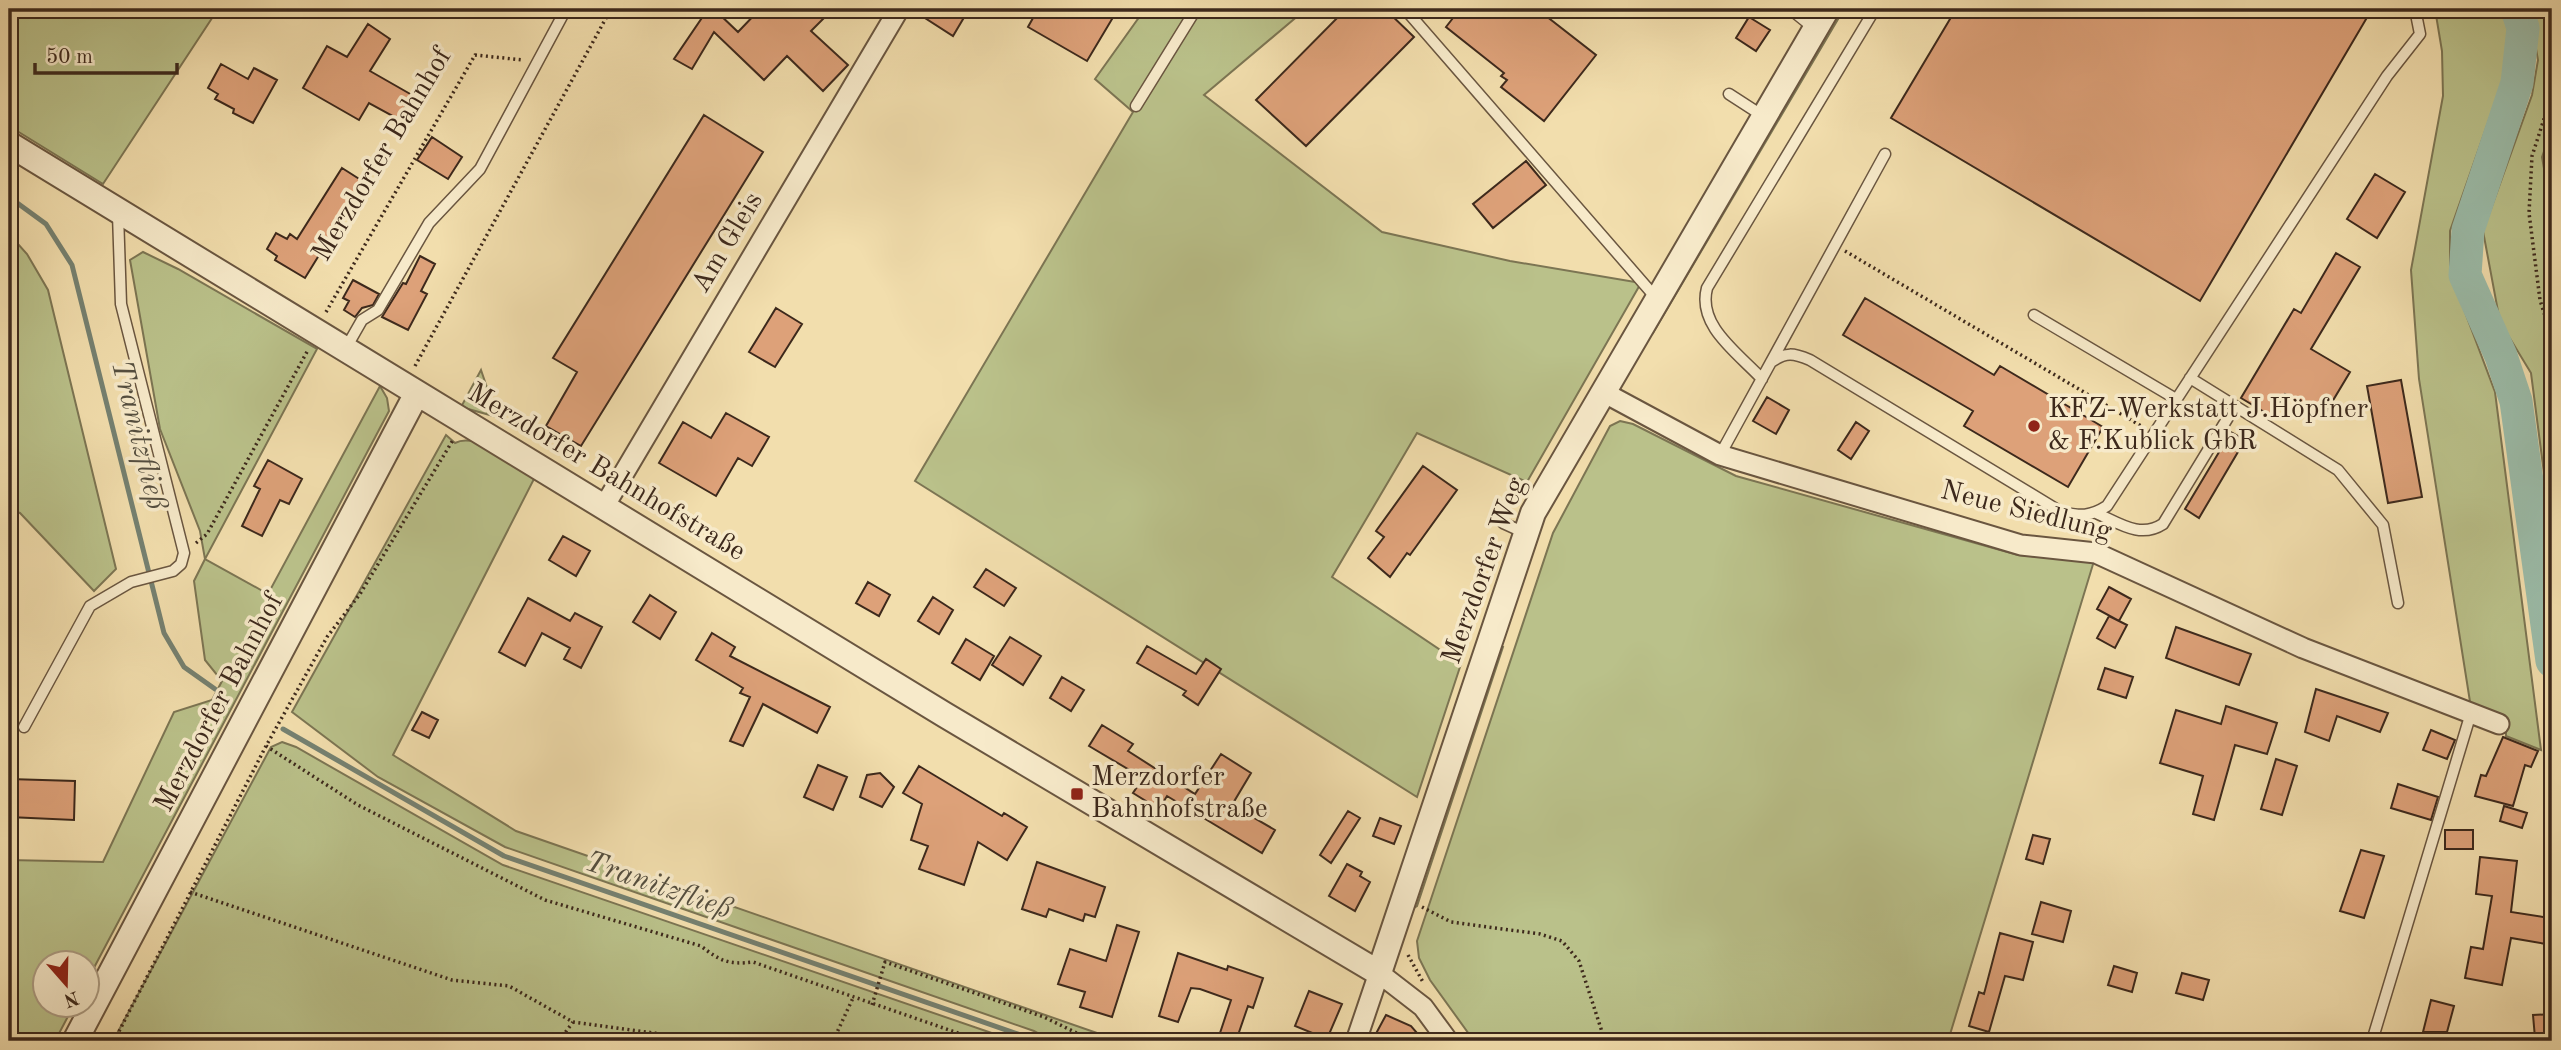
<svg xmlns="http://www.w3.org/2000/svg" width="2561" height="1050" viewBox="0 0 2561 1050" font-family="'Old Standard TT',serif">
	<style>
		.green { fill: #bac18a; stroke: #7c7553; stroke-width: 2 }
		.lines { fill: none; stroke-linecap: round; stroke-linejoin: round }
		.stream { stroke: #758171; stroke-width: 5 }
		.river { stroke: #9bbca9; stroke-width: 33 }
		.building { fill: #dda179; stroke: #3d291c; stroke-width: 2 }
		.service-casing { stroke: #6a5640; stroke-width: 13 }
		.minor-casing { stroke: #6a5640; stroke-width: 23 }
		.tertiary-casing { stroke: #6a5640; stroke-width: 28 }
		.path { stroke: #3d291c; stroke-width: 3.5; stroke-dasharray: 2 3.5; stroke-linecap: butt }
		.service { stroke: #f7eaca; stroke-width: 10 }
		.minor { stroke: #f7eaca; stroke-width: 19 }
		.tertiary { stroke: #f7eaca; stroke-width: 24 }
		.poi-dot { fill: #8f2418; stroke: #f7eaca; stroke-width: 2.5 }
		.labels { text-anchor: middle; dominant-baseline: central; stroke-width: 7; stroke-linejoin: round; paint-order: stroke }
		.street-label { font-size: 28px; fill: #3d291c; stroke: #f7eaca }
		.poi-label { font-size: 28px; fill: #3d291c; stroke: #f7eaca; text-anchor: start }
		.water-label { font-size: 30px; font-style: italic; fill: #544e3f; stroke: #f7eaca }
	</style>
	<rect width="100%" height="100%" fill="#f2dead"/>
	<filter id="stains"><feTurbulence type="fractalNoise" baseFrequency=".00286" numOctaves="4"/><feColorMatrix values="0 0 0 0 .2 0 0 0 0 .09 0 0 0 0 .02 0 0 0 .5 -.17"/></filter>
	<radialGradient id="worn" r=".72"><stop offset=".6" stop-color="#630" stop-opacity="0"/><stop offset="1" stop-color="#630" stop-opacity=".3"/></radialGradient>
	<!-- green -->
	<path class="green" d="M9,9H218L103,184L9,126Z
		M1145,9H1306L1204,95L1382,232L1510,261L1641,283L1527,482L1417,433L1332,577L1461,664L1417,797L915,481L1133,112L1095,79Z
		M1835,9H1844L1653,333L1646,329Z
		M2435,9H2505L2511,26L2510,60L2450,231V272L2495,392L2541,750L2506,736V721L2471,708L2419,379L2411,270L2443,96L2442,51Z
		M2529,9H2552V129L2542,157L2552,214V535L2531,373L2500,322L2483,231L2532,95L2538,60Z
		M9,234L27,254L48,290L116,569L94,591L20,513L9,510Z
		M143,252L178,269L317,349L205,559L268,594L380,386L387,398L389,411L88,979V962H46V1004L74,1005L55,1041H9V860L103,862L174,712L212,700L222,681L205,660L194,581L205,559L200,531L160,429L130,260Z
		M481,370L497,417L461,407Z
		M1620,421L1633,424L1736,476L2018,555L2094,561L1948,1041H1474L1430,980L1419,958L1417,941L1553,533L1610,426Z
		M446,435L455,443C478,431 515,465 535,477L393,755L516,831L1120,1041H1052L1034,1031L505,847L378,777L292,712Z
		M1500,646L1503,647L1417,906L1412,909Z
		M282,742L296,747L503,865L1015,1041H113L271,747Z"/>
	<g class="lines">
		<!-- stream -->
		<path class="stream" d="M9,197L46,224L72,265L164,633L184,667L215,689
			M283,729L504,856L1038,1041"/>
		<!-- river -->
		<path class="river" d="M2517,9L2523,28L2517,83L2468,230L2465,275L2501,356L2516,401L2552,661"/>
	</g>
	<!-- building -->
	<path class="building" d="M708,9L717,12L738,32L760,9H833L811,31L848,65L823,91L787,56L764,80L714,32L692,69L674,59Z
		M911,9H969L953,36Z
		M1038,9H1118L1087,61L1028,27Z
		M1346,9H1385L1414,37L1306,146L1256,100Z
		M1460,9H1537L1596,55L1544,121L1501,87L1507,80L1501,76L1504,73L1446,27Z
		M1956,9H2372L2200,301L1891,118Z
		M1749,17L1770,30L1756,51L1736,38Z
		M368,24L390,39L370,71L412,95L398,119L369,103L359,120L303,88L327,46L347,57Z
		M221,64L248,79L254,68L277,80L253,123L233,113L234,109L215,99L218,94L208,88Z
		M704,115L763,152L581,446L546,426L577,372L553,358Z
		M432,137L462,157L448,179L417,160Z
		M1526,161L1546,185L1493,228L1473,204Z
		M342,168L364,182L305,278L275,260L277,256L267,249L276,233L287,239L290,234L297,239Z
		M2375,174L2405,192L2377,238L2347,219Z
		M2336,253L2360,267L2311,349L2350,372L2323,417L2285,394L2271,416L2241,398L2294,309L2301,313Z
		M420,256L435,264L421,291L427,294L408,330L382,317L403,283L406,284Z
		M353,280L379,294L373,305L362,308L355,317L344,310L349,301L343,298Z
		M1865,298L1994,375L2000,366L2103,427L2068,487L1964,426L1973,411L1843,335Z
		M776,308L802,324L775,367L749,352Z
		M2401,380L2422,497L2388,503L2367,386Z
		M1767,397L1789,410L1776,434L1753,421Z
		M726,413L769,437L752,466L738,458L716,496L659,463L683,422L711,438Z
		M1856,422L1869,431L1851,459L1838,450Z
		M2231,432L2245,440L2199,518L2185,509Z
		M268,460L302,479L289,504L280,500L262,536L242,526L260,489L254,486Z
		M1423,466L1457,490L1410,555L1407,553L1390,577L1368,558L1384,537L1376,531Z
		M563,536L590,551L576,576L549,560Z
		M986,569L1016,588L1004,606L974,587Z
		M868,582L890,595L879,616L856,603Z
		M2109,587L2131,599L2119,621L2097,609Z
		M650,595L676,612L660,639L633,622Z
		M933,597L953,610L939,634L918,621Z
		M528,598L570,621L575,613L602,627L581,668L564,659L570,648L542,633L525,666L499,652Z
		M2109,616L2127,625L2115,648L2097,638Z
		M2176,627L2251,654L2239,685L2166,658Z
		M712,633L735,647L730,656L830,707L817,733L763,704L743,746L730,741L750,697L740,693L743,688L696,660Z
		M1010,637L1041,656L1023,685L992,665Z
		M966,639L994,656L980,680L952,663Z
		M1147,646L1196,674L1206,659L1221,669L1198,705L1183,695L1186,691L1137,663Z
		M2105,668L2133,677L2126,698L2098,689Z
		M1062,677L1084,690L1071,711L1050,698Z
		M2316,689L2388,713L2380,732L2337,716L2329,741L2305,732Z
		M2226,706L2277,723L2267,754L2235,745L2214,820L2193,814L2203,776L2160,763L2176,710L2221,724Z
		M422,712L438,720L429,738L412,730Z
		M1102,725L1133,744L1128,751L1195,794L1221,754L1251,773L1232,805L1275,830L1262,853L1167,796L1159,809L1133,793L1143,778L1089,746Z
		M2431,730L2455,740L2447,759L2423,750Z
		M2503,737L2538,751L2531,767L2525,765L2513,806L2475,796L2481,775L2486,776Z
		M2276,759L2297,766L2282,815L2261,809Z
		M818,765L847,777L833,810L804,797Z
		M919,766L1002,816L1004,813L1027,827L1007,860L978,842L964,885L919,869L928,846L911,840L922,804L903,793Z
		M880,773L894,787L882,807L860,797L867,775Z
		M9,779L75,781L74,820L9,817Z
		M2398,784L2438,797L2431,820L2391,808Z
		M2504,806L2527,813L2522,828L2500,821Z
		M1348,811L1360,818L1331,863L1320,855Z
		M1380,818L1401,826L1394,844L1373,836Z
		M2445,830H2473V849H2445Z
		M2033,835L2050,839L2043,864L2026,859Z
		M2361,850L2384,856L2364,918L2340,911Z
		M2480,857L2517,861L2511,912L2550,918L2546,944L2511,938L2502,985L2465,978L2471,947L2483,949L2492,896L2476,894Z
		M1037,862L1105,887L1095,917L1085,914L1083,921L1049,909L1046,917L1022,909Z
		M1347,864L1362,872L1360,876L1370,882L1355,911L1329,896Z
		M2041,902L2071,911L2063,942L2032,934Z
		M1117,925L1139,932L1112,1017L1080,1007L1085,992L1058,984L1070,949L1106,961Z
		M2000,933L2033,942L2023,980L2005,976L1989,1032L1969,1026L1979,992L1984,994Z
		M1178,953L1227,970L1228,966L1263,978L1253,1008L1248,1006L1237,1038L1220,1033L1231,1000L1200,989L1191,988L1178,1022L1159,1016Z
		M2114,966L2137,973L2132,992L2108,985Z
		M2182,973L2209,980L2203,1000L2176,993Z
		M1309,991L1342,1004L1327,1039L1295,1026Z
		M2431,1000L2454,1006L2447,1032H2423Z
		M2552,1014V1037L2535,1038L2533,1015Z
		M1386,1015L1411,1026L1424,1041H1372Z"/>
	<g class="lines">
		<!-- service casing -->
		<g class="service-casing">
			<path id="service" d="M1405,9L1657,299
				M1784,9L1794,12L1815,29
				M1729,94L1763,116
				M1136,106L1196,9
				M2034,315L2176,399
				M346,348L362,320L378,310L429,223L480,169L566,9
				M1771,362C1786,352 1793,353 1810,360L2061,512C2080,516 2090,517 2107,506L2387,76L2420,34L2416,14L2412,9
				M2190,378L2338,470L2383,525L2398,603
				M1762,379C1738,353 1697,326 1707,288L1875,9
				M1720,455L1885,154
				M2096,513C2119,523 2140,539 2163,524L2235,406
				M1503,523L1525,533
				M24,727L90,606L131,582L173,571L181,564L184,553L121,304L118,214
				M2372,1041L2471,713"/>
		</g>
		<!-- minor casing -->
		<g class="minor-casing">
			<path id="minor" d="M1603,392L1720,455L2021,545L2096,553L2303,648L2499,724
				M605,505L899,9
				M1356,1041L1379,973L1423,1007L1448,1041"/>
		</g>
		<!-- tertiary casing -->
		<g class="tertiary-casing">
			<path id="tertiary" d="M9,144L945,715L1379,973L1533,513L1827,9
				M75,1041L417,393"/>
		</g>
		<!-- path -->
		<path class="path" d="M2552,75L2544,119L2532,156L2529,213L2540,300L2552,338
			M1845,251L2143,427
			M326,312L475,55L523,60
			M415,366L611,9
			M196,543L207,534L308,350
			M266,746L358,805L545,900L701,946C720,961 729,965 753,962L981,1041
			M190,892L452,980L509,986L573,1022L676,1036L690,1041
			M1422,907L1451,922L1540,934L1562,941L1579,961L1605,1041
			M1408,955L1423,982
			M872,1005L885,962L1044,1017L1093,1041
			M114,1041L266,746L327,637L360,594L453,440
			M559,1041L573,1022
			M833,1041L853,998"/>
		<!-- service -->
		<use href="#service" class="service"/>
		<!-- minor -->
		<use href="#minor" class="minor"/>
		<!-- tertiary -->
		<use href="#tertiary" class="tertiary"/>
	</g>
	<!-- markers -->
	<g class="poi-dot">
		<circle cx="2034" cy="426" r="7"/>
		<rect x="1070" y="787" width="14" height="14" rx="3.5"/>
	</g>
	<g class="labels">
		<!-- street labels -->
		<g class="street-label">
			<text transform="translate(383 155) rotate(-59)">Merzdorfer Bahnhof</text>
			<text transform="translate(728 243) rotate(-59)">Am Gleis</text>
			<text transform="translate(606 473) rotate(31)">Merzdorfer Bahnhofstraße</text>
			<text transform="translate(2026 512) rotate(14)">Neue Siedlung</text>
			<text transform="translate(1485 571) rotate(-70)">Merzdorfer Weg</text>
			<text transform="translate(220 703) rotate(-62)">Merzdorfer Bahnhof</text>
		</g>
		<!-- poi labels -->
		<g class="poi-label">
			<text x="2048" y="410">KFZ-Werkstatt J.Höpfner<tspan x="2048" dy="32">&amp; F.Kublick GbR</tspan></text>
			<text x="1091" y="778">Merzdorfer<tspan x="1091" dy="32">Bahnhofstraße</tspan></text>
		</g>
		<!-- water labels -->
		<g class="water-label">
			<text transform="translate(138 435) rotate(76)">Tranitzfließ</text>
			<text transform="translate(658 886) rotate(19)">Tranitzfließ</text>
		</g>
	</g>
	<!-- margin -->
	<rect width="2561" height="1050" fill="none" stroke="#f2dead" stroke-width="35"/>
	<rect x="10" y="10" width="2540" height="1029" fill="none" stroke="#3d291c" stroke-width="3.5"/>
	<rect x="18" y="18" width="2526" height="1015" fill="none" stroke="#3d291c" stroke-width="2"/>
	<!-- north arrow -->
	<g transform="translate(66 984) rotate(160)"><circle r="33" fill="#f7eaca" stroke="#ad9d84" stroke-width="2"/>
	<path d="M0-5L12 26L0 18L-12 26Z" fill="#8f2418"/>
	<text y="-10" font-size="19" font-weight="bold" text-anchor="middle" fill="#3d291c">N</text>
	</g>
	<!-- scale -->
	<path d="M35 63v10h142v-10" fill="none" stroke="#3d291c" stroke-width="3.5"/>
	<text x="46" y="63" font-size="21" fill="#3d291c" stroke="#f7eaca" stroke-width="5" paint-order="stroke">50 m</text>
	<rect width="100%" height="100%" filter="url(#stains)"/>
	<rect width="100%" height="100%" fill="url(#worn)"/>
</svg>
